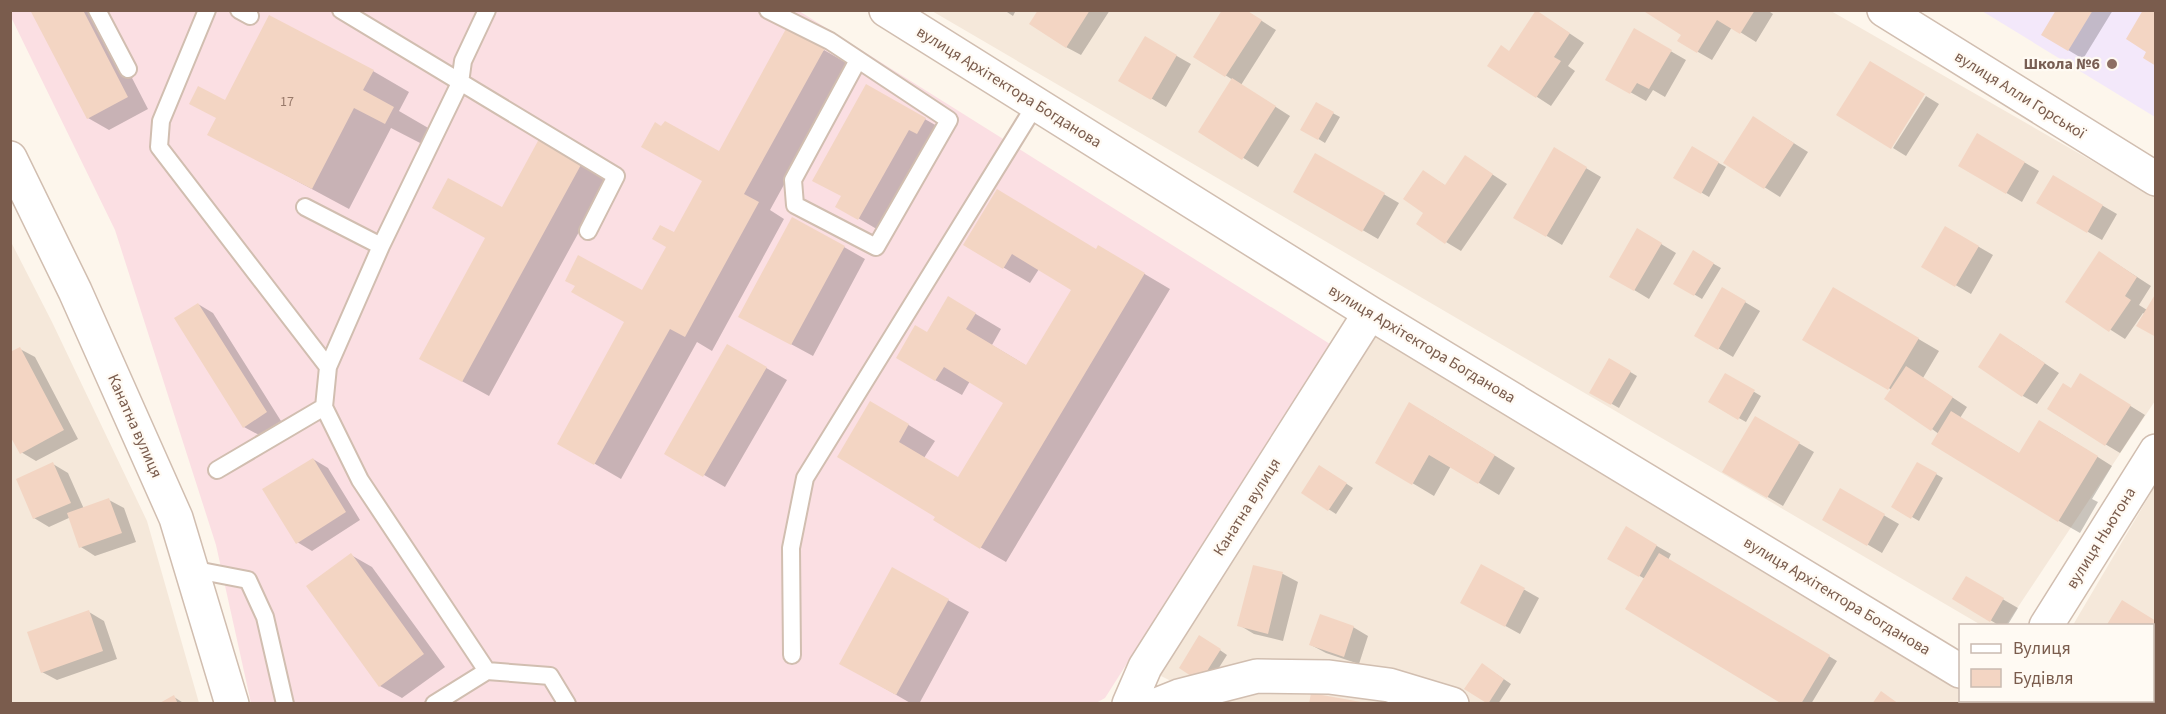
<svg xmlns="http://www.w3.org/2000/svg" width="2166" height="714" viewBox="0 0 2166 714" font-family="'Source Sans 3',sans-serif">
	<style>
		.residential { fill: #f5e8da }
		.education { fill: #f3e8fa }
		.medical { fill: #fbdfe3 }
		.shadow { fill: #0003 }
		.building { fill: #f3d5c3 }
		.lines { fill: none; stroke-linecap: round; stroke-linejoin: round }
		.lane-casing { stroke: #d1beb0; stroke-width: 20 }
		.street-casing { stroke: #d1beb0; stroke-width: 36 }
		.lane { stroke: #fff; stroke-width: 16 }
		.street { stroke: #fff; stroke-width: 33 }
		.education-dot { fill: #8d6e63; stroke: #fffaf3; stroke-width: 2 }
		.labels { text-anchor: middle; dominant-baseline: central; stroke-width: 4.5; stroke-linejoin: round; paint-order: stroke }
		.number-label { font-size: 14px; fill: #987a6a }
		.education-label { font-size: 16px; font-weight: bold; fill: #785e54; stroke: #fffaf3; text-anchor: end }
		.street-label { font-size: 16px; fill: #7a5c4d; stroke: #fffaf3 }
	</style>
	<rect width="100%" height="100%" fill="#fdf6ec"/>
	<!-- residential -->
	<path class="residential" d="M932,11H1831L2155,197V401L2006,625H1981Z
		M10,240L52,322L147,521L199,703H11Z
		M1371,328L1960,688V700L1982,701L1987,703L1475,704L1427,682L1185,688L1155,673Z
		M2155,486V703L2072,704L2067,701L2152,700V626L2073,625Z
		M1277,681L1432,704H1216Z"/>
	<!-- education -->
	<path class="education" d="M1982,11H2155V117Z"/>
	<!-- medical -->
	<path class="medical" d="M11,10L799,11L1330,344L1105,698L1096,703H251L216,545L115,230L11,17Z"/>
	<!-- shadow -->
	<path class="shadow" d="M32,10H97L148,109L109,130L88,118Z
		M1004,10H1016L1013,16Z
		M1039,10H1110L1081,55L1066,47Z
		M1245,10L1276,30L1241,85L1290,116L1258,167L1200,131L1233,80L1195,56Z
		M1645,10H1767L1773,14L1756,42L1732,27L1712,60L1679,41L1683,34Z
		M2058,10H2113L2083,59L2068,50Z
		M1551,21L1584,43L1568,66L1575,71L1551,106L1489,66Z
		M1634,30L1686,60L1665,97L1653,90L1646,101L1607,79Z
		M1145,38L1191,64L1166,107L1120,80Z
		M824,50L850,65L770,210L784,219L712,351L697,342L621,479L559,443L719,153Z
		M373,71L409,92L399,111L430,129L422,144L391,128L349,209L209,134L226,102Z
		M866,86L946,131L880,231L858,218L843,196Z
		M1926,96L1939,104L1906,156L1893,148Z
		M1316,104L1340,117L1325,143L1302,129Z
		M1768,127L1808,152L1780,197L1726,163Z
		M1978,135L2039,171L2022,202L1960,166Z
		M540,141L608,179L489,396L447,373L502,209Z
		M1692,148L1726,167L1709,197L1675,177Z
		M1554,149L1601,177L1562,245L1515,217Z
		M1316,155L1399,203L1378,239L1295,191Z
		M1466,157L1507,184L1461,251L1446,242L1425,213L1424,172L1446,186Z
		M2053,177L2117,214L2102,240L2038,203Z
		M1946,228L1993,255L1971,294L1923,266Z
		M1638,230L1676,253L1649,299L1611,276Z
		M965,245L1097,250L1099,247L1170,289L1006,562L980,547L937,516L839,457L897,418L935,441L924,458L958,479L1005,402L970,381L962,395L935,380L927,334L949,298L1001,329L992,345L1027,366L1073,289L1039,269L1030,283Z
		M844,247L865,259L813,356L761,328Z
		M1693,252L1721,268L1702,299L1675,283Z
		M2114,262L2151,286L2139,305L2147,310L2145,314L2143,313L2125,339L2067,302Z
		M1723,289L1760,311L1733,357L1696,335Z
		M1833,289L1939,351L1923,378L1967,407L1960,418L2020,454L2055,430L2112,466L2092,499L2098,502L2080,533L2059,521L1932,429L1892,390L1804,339Z
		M198,304L213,313L281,421L259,435L244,427Z
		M2016,344L2059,373L2037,404L2023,396Z
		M728,346L787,380L725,487L666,453Z
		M20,349L35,357L78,439L36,461L21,452Z
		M1610,360L1637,376L1619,408L1591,392Z
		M1726,375L1761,396L1746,422L1710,402Z
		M2095,384L2145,415L2120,453L2105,444L2072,390Z
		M1431,416L1515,468L1499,495L1451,466L1434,496L1377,462Z
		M1755,418L1814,452L1783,506L1724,471Z
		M313,459L328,468L360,520L312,551L297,542Z
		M53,464L68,473L84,509L109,500L124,508L136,542L95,556L81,547L71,517L49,527L34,518Z
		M1918,464L1943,478L1919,521L1893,506Z
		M1327,471L1353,488L1336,514L1303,493Z
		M1840,490L1899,524L1882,553L1824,519Z
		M1627,529L1671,554L1668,560L1837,661L1811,704H1785L1645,579L1609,558Z
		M351,555L372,567L445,667L402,698L380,686L308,586Z
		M1254,566L1283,574L1298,582L1283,641L1254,634L1239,625Z
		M1482,566L1539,598L1520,634L1462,602Z
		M893,569L969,612L919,704H912L841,663Z
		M1966,578L2018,608L2007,626H2000L1954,598Z
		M89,612L104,621L117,659L57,680L42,672Z
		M2156,622V692L2152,697V626Z
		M1353,627L1368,636L1359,664L1326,653L1311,645Z
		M1207,641L1227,655L1208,685L1201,681Z
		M1489,669L1511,684L1498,704H1489L1466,688Z
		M174,697L185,704H161Z
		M2114,700H2150L2149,704H2119Z"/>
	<!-- building -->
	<path class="building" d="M30,10H83L128,97L87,119Z
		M1038,10H1090L1066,48L1029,24Z
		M1222,10H1246L1262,20L1225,77L1193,57Z
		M1536,10L1570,33L1554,57L1561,61L1536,98L1487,66L1501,45L1509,51Z
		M1642,10H1755L1740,34L1717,20L1697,53L1677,41L1681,35Z
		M2056,10H2093L2068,51L2041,35Z
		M2143,10H2156V66L2143,58L2146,52L2126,39Z
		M269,15L374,70L363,90L394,107L385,124L354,108L312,189L207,135L216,118L189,104L198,86L225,100Z
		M787,27L825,48L744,194L759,202L685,337L670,329L594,465L557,444L624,322L571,292L575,286L565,281L578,255L642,290L666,247L652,239L660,225L674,232L702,181L641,147L655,122L661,126L665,121L719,151Z
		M1634,28L1672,50L1649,89L1637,83L1630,94L1605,80Z
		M1145,36L1177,55L1151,100L1118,81Z
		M1870,61L1925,94L1891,149L1836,115Z
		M1232,78L1276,106L1242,160L1198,132Z
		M866,84L926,118L917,134L909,130L858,220L835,207L841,196L812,181Z
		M1316,102L1334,112L1318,140L1300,130Z
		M1753,116L1794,143L1764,189L1723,163Z
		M1977,133L2025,162L2006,194L1958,166Z
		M539,139L582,163L462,382L419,359L485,238L432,208L448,178L502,207Z
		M1692,146L1719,162L1701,194L1673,178Z
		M1554,147L1587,167L1546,237L1513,218Z
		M1315,153L1385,193L1362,232L1293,192Z
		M1465,155L1493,174L1445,244L1416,224L1423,213L1403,199L1423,170L1445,185Z
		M2053,175L2103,205L2087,233L2036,203Z
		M997,189L1096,249L1098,245L1145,273L980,549L933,520L935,517L837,457L870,401L909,424L899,442L958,477L1003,403L944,367L935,381L896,358L915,325L927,332L948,296L976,313L966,329L1026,365L1071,290L1012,254L1003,269L963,245Z
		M792,217L845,246L791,345L738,317Z
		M1945,226L1979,246L1955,287L1921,267Z
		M1637,228L1662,243L1634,291L1609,277Z
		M1693,250L1714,263L1694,296L1673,284Z
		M2099,251L2137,277L2125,296L2131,300L2109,332L2065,302Z
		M1722,287L1746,301L1718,350L1694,336Z
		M1833,287L1919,338L1888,390L1802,340Z
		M2156,293V337L2136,326Z
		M198,303L267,412L243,428L174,318Z
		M2000,333L2045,363L2022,397L1978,367Z
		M727,344L767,367L703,477L664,454Z
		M20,347L64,430L20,454L10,436V352Z
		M1609,358L1631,371L1611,405L1589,393Z
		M1906,366L1953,397L1931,431L1884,399Z
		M1725,373L1755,390L1738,420L1708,402Z
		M2080,373L2131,405L2105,446L2047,409L2063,383L2071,388Z
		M1409,402L1495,455L1478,484L1429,455L1412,485L1375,463Z
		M1951,411L2019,453L2039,420L2098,456L2058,522L1931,444Z
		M1755,416L1800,442L1767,498L1722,472Z
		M313,458L346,512L296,544L262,489Z
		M53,462L71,503L33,519L16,479Z
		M1917,462L1937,473L1911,519L1891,507Z
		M1319,465L1347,483L1328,511L1301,493Z
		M1840,488L1885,514L1867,546L1822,520Z
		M109,498L122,533L79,548L67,513Z
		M1626,526L1657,545L1639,577L1607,559Z
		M351,553L424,654L379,687L306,586Z
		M1659,553L1830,655L1801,704H1782L1625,609Z
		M1481,564L1525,588L1505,627L1460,603Z
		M1253,565L1283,572L1268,634L1237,626Z
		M892,567L949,599L896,695L839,664Z
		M1966,576L2004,598L1990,622L1952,599Z
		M2122,600L2156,621V677L2152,682V626H2106Z
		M89,610L103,651L41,673L27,632Z
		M1320,614L1354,626L1344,657L1309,645Z
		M1199,635L1221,649L1200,682L1179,668Z
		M1482,663L1504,679L1488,704L1464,689Z
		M1881,691L1899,704H1872Z
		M1311,693L1361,702V704H1309Z
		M174,695L178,704H158Z
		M2111,700H2141L2139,704H2116Z"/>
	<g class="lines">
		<!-- lane casing -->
		<g class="lane-casing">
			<path id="lane" d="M97,10L128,69
				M207,10L161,121L159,147L328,367
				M239,10L250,16
				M341,10L616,176L588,231
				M487,10L463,61L460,83L381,246L328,367L324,407L360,480L487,671L550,676L567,704
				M768,10L830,41L949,120L876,247L795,205L793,180L858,60
				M305,207L381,246
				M217,470L324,407
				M191,569L248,580L265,617L285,704
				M792,655L791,548L805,478L1036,104
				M434,704L487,671"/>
		</g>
		<!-- street casing -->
		<g class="street-casing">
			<path id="street" d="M886,10L1370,313L1960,671
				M1884,10L2156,179
				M10,158L75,291L176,518L232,704
				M2046,626L2156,451
				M2008,700L2013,704
				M1129,704L1145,667L1370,313
				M1159,704L1179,696L1257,676L1329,677L1389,685L1452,704"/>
		</g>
		<!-- lane -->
		<use href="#lane" class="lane"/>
		<!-- street -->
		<use href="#street" class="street"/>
	</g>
	<!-- markers -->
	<circle class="education-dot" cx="2112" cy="64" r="6"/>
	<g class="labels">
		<!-- number labels -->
		<g class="number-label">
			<text x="287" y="102">17</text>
		</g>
		<!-- education labels -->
		<g class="education-label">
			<text x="2100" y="64">Школа №6</text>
		</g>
		<!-- street labels -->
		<g class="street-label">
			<text transform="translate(1009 87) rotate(32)">вулиця Архітектора Богданова</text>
			<text transform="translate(2020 95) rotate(32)">вулиця Алли Горської</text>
			<text transform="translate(1422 344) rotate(31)">вулиця Архітектора Богданова</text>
			<text transform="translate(135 426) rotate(66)">Канатна вулиця</text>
			<text transform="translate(1247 507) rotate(-58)">Канатна вулиця</text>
			<text transform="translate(2101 538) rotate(-58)">вулиця Ньютона</text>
			<text transform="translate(1837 596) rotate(31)">вулиця Архітектора Богданова</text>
		</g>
	</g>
	<!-- border -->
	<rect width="2166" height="714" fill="none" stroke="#7a5c4d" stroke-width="24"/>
	<!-- legend -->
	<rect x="1959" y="624" width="195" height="78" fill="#fffaf3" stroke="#cabbb1" stroke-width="1.5"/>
	<rect x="1971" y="644" width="30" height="9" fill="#ffffff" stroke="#cabbb1" stroke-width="1.5"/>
	<text x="2013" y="654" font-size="18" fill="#7a5c4d">Вулиця</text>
	<rect x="1971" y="669" width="30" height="18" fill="#f3d5c3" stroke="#cabbb1" stroke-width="1.5"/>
	<text x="2013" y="684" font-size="18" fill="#7a5c4d">Будівля</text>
</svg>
